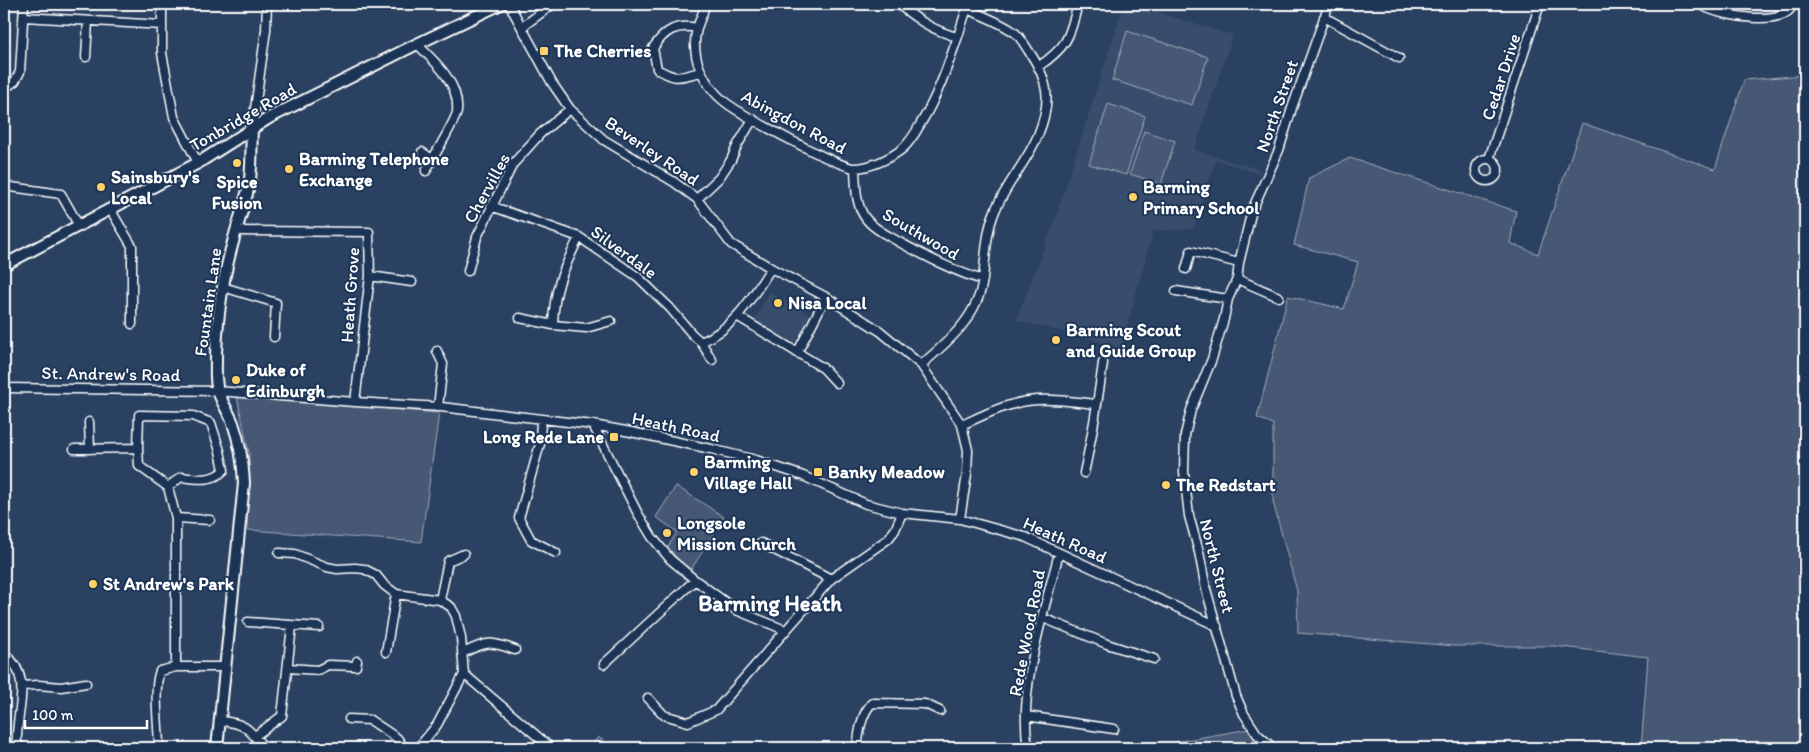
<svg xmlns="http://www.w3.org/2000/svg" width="1809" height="752" viewBox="0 0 1809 752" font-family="Itim,sans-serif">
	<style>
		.built { fill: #394e6c }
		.green { fill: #465975; stroke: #a2acba }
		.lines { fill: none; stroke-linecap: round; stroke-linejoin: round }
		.minor-casing { stroke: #fff; stroke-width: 11 }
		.major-casing { stroke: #fff; stroke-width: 14 }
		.minor { stroke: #1d3557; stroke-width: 8 }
		.major { stroke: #1d3557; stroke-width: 10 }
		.poi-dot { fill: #ffd166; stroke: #1d3557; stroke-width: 2 }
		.labels { text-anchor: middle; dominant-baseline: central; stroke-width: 4; stroke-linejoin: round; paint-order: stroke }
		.poi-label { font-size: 18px; font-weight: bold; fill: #fff; stroke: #1d3557; text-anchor: start }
		.street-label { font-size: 18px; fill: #fff; stroke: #1d3557 }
		.district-label { font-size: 22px; font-weight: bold; fill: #fff; stroke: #1d3557 }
	</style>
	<rect width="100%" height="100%" fill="#2a4161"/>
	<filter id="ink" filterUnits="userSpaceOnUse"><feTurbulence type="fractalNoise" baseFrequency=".02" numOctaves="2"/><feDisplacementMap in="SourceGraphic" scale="10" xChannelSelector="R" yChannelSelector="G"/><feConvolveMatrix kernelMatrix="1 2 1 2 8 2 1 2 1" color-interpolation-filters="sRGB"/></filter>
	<g filter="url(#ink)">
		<!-- built -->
		<path class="built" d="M1124,4H1129L1233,35L1194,150L1261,170L1259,174L1216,160L1193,229L1153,231L1117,362L1101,358V343L1095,340L1016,320L1055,220Z
			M770,292L811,315L793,345L753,323Z"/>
		<!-- green -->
		<path class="green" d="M1714,6L1757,8L1785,6L1786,8C1765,21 1736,13 1713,7Z
			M1127,31L1208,57L1192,105L1112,80Z
			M1805,75V748H1641L1648,657L1553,646H1454L1298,633L1297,591L1273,502V424L1257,418L1288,296L1344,309L1358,262L1294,245L1309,178L1350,158L1516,211L1510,243L1538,254L1582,123L1715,169L1744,80Z
			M1108,104L1145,116L1126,175L1089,164Z
			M1144,131L1175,141L1161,184L1130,174Z
			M237,397L439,413L421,542L247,530L249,453Z
			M676,486L724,517L689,573L668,547L677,532L656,517Z
			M1249,729L1261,748H1151V746Z
			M598,737L614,748H589Z"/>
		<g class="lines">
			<!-- minor casing -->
			<g class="minor-casing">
				<path id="minor" d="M162,4V53L174,117L198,163
					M509,4L552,83L570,109L604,140L674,182L697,199L731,244L771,268L826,297L880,331L921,365L962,425L968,450L967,474L960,519
					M705,4C704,13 699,20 697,29C693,42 695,60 702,73C707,84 716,95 725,102C740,114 842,170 856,168C872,167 888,159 901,150C910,143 916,132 921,123C937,97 947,68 957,39C961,28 964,15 969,4
					M898,4C918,20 932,30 957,37
					M1704,4L1705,7C1722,16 1785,28 1793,4
					M24,17L162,25
					M1324,17L1399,58
					M522,27L553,4
					M697,28C676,24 665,30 653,48L657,69C678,81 679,77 701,72
					M417,44C435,62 460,83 457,112C455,122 432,159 426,171
					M86,57L88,21
					M1038,67C1068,46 1069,38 1078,4
					M4,89L15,81L20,72L24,4
					M252,130L266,30L267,4
					M422,152L432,159
					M1476 170a11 11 0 1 1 22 0a11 11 0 1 1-22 0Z
					M1489,159L1540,4
					M855,169C856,186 855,206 867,220C875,230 889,236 899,242C927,257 953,271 983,280
					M4,186L61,194L79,226
					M697,199L719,178L731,160L737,146L753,119
					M491,206L579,237L638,277L670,308L692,334L701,342L712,360
					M110,209L132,246V324
					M237,231L369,232L370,276L355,402
					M1186,269L1191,251L1239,263
					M468,271L477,237L513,164L540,134L570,109
					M370,276L412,282
					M1237,279L1279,297
					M223,287L276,303L274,337
					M1176,291L1228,299
					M737,316L823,368L837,383
					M520,318L553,325L586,328L611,321
					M553,325C554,287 563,271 579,237
					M701,342C734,329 753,296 771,268
					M437,351L443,364L438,407
					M797,353L826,297
					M921,365C948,342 979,316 983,278C986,255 986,232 995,211C1006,184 1027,162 1038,135C1052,101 1049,80 1028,50C1024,44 1020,36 1014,32C1000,22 983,16 967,9
					M4,388L217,391L355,402L441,407L593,425L631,432L711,449L756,460L803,476L866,504L902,513L960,519L1025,537L1217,626
					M541,420L540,444L519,518L531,540L556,553
					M89,422L90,449
					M593,425L637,512L652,537L670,559L695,580L736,610L785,630
					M962,425C986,414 1011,401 1038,400C1057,399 1077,402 1096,404
					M74,449L138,448
					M1084,473C1092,437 1098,400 1103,363
					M168,487L181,477C196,479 213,482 224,470L220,451L211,423L193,416L139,415L138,448L139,466L168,487L176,518V667
					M176,518L210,520
					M761,543L831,579
					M279,553L295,554L327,567L337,569L355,568L364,569L376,575L384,585L396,594L440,600L451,607L456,616L461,638L464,674L437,725L418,748
					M440,600L448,561L464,554
					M1043,618L1107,644L1154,659
					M248,622L319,627
					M386,652L396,594
					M4,653C35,678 15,710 17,744L23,748
					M463,653C487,641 490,641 515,650
					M604,664L695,580
					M288,668L318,670L328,665L356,666L357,661
					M464,674L551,748
					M22,686L38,685L61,687L86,683
					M648,698L664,715L688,722L716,710L831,579L888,539L895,530L902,513
					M1026,716L1114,729
					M349,719L370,720L397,738L404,748
					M220,721C246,723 249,729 264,748
					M255,736L282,716L292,626
					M4,747L17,744
					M159,748C159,729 153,687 160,671L176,667H226
					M857,748C859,733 861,714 872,703L925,704L940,711
					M1028,748C1018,688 1044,612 1059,553
					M1273,748L1257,734L1244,714L1236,696L1206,589L1199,552L1189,516L1184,472L1185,435L1191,410L1212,359L1224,319L1228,299L1237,279L1239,263L1252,210L1279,150L1292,108L1329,4"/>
			</g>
			<!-- major casing -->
			<g class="major-casing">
				<path id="major" d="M4,265L198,163L269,118L417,44L501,4
					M217,748L244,483C243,462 240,443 233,423C227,408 216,395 216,377C215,333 221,285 233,242C238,221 247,200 250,179C252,163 251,146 252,130"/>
			</g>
			<!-- minor -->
			<use href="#minor" class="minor"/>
			<!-- major -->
			<use href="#major" class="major"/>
		</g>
	</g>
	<!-- markers -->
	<g class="poi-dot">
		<rect x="539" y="46" width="10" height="10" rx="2.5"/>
		<circle cx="237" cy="163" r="5"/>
		<circle cx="289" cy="169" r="5"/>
		<circle cx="101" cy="187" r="5"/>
		<circle cx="1133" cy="197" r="5"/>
		<circle cx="778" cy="303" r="5"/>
		<circle cx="1056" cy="340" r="5"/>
		<circle cx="236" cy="380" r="5"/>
		<rect x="609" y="432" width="10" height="10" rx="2.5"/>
		<circle cx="694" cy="472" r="5"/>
		<rect x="813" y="467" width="10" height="10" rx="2.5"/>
		<circle cx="1166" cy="485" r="5"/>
		<circle cx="667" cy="533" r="5"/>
		<circle cx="93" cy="584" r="5"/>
	</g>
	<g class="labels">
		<!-- poi labels -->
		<g class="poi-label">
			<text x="554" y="51">The Cherries</text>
			<text x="299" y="159">Barming Telephone<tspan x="299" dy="21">Exchange</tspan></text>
			<text x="111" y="177">Sainsbury's<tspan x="111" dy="21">Local</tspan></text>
			<text x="237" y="182" text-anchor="middle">Spice<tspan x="237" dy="21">Fusion</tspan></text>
			<text x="1143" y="187">Barming<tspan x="1143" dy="21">Primary School</tspan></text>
			<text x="788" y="303">Nisa Local</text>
			<text x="1066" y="330">Barming Scout<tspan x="1066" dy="21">and Guide Group</tspan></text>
			<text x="246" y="370">Duke of<tspan x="246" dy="21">Edinburgh</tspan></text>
			<text x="604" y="437" text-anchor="end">Long Rede Lane</text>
			<text x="704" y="462">Barming<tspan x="704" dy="21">Village Hall</tspan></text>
			<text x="828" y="472">Banky Meadow</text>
			<text x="1176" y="485">The Redstart</text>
			<text x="677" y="523">Longsole<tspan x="677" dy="21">Mission Church</tspan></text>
			<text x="103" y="584">St Andrew's Park</text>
		</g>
		<!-- street labels -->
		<g class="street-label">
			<text transform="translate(1501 77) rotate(-72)">Cedar Drive</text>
			<text transform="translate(1277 106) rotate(-71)">North Street</text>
			<text transform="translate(243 117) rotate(-30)">Tonbridge Road</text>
			<text transform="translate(794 122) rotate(28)">Abingdon Road</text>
			<text transform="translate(652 151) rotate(34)">Beverley Road</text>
			<text transform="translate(487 188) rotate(-61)">Chervilles</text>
			<text transform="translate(921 234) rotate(30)">Southwood</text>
			<text transform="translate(624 252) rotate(36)">Silverdale</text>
			<text transform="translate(350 295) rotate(-86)">Heath Grove</text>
			<text transform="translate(208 302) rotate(-82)">Fountain Lane</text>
			<text transform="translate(111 374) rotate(1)">St. Andrew's Road</text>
			<text transform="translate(676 427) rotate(12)">Heath Road</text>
			<text transform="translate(1065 540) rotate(24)">Heath Road</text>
			<text transform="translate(1217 566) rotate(76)">North Street</text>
			<text transform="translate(1027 633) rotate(-79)">Rede Wood Road</text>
		</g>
		<!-- district labels -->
		<g class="district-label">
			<text x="770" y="603">Barming Heath</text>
		</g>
	</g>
	<!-- margin -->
	<rect width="1809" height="752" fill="none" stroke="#1d3557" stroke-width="20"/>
	<rect x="10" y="10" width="1789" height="732" fill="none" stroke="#fff" stroke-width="2" filter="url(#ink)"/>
	<!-- scale -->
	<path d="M25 720v8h122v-8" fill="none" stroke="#ffffff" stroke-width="2.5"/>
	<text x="32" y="720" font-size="15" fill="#ffffff" stroke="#1d3557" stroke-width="4" paint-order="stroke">100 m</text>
</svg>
